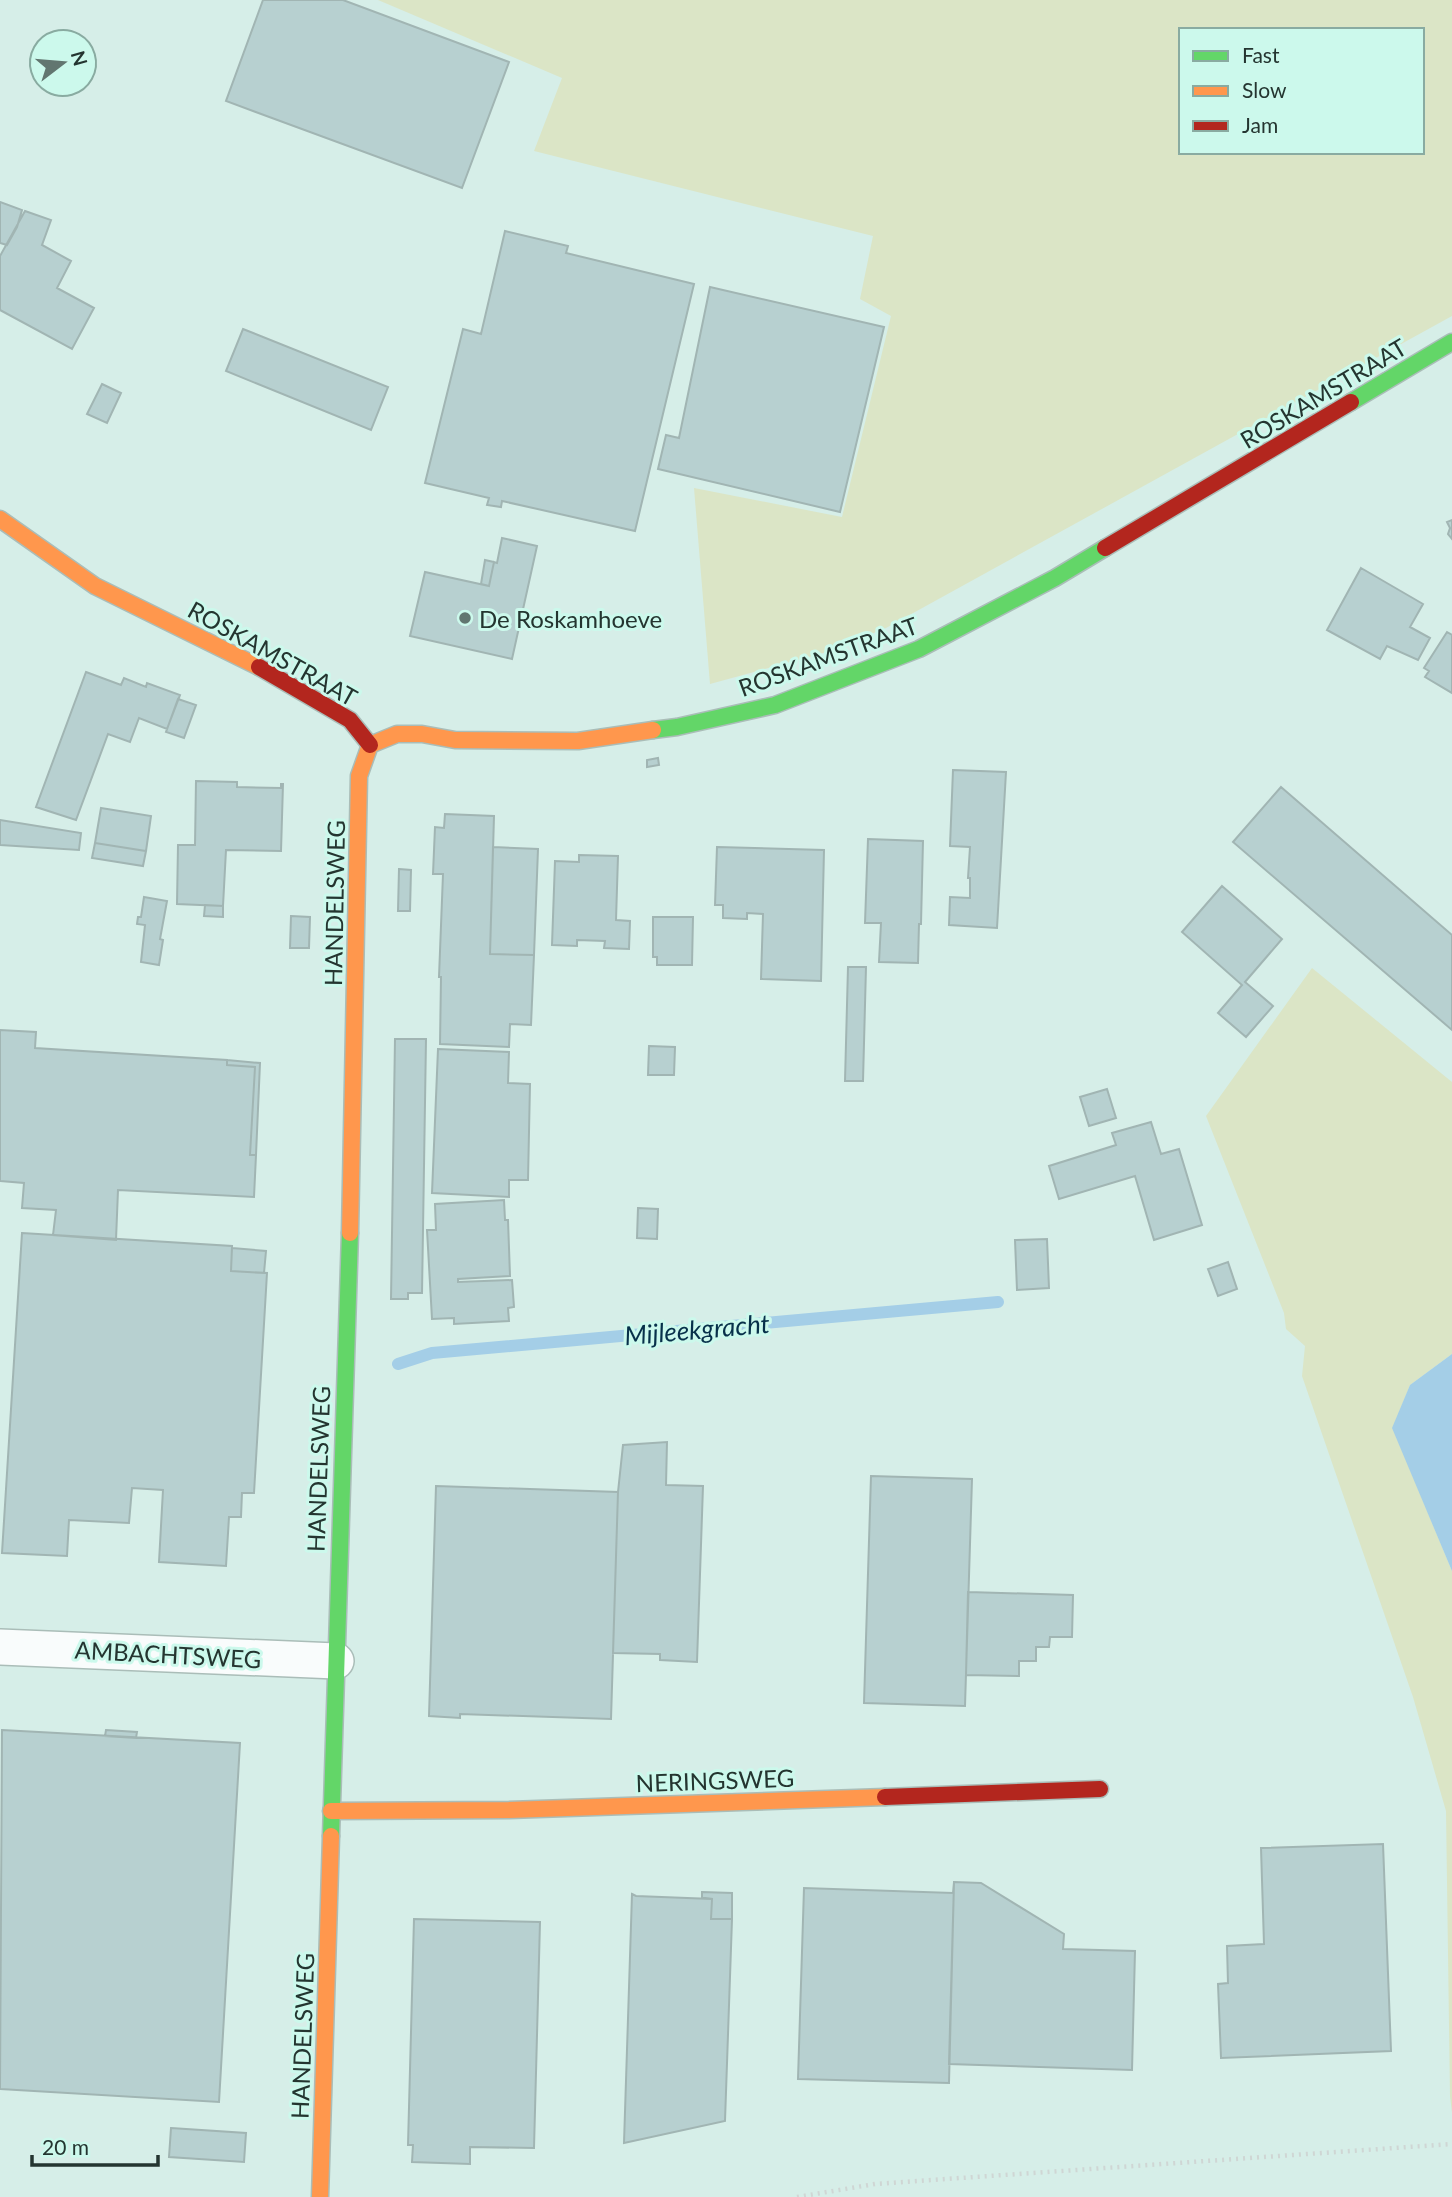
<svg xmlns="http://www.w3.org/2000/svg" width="1452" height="2197" viewBox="0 0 1452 2197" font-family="Lato,sans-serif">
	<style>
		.green { fill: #dbe5c6; fill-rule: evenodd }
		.water { fill: #a4cee7 }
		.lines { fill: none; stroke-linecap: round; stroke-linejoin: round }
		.stream { stroke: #a4cee7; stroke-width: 12 }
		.building { fill: #b7d0d0; stroke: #a1b5b3; stroke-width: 2 }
		.street-casing { stroke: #aabdb8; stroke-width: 38 }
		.fast-casing { stroke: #aabdb8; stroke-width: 19 }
		.slow-casing { stroke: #aabdb8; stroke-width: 19 }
		.jam-casing { stroke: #aabdb8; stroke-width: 19 }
		.path { stroke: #cfd6d4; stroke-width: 4.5; stroke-dasharray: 2 5; stroke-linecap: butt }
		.street { stroke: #f9fcfc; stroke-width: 35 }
		.fast { stroke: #63d668; stroke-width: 16 }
		.slow { stroke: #ff974d; stroke-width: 16 }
		.jam { stroke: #b3261e; stroke-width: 16 }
		.poi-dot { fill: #627670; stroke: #ccf9ec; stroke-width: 2.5 }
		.labels { text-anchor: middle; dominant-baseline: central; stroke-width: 6; stroke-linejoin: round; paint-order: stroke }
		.street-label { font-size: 24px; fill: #243530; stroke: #ccf9ec }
		.poi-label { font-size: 24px; fill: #243530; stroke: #ccf9ec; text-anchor: start }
		.water-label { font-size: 26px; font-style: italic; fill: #07304a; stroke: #ccf9ec }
	</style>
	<rect width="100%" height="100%" fill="#d6eee8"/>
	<!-- green -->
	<path class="green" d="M378,0H1452V316L886,628L827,652L710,684L694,488L842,517L891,316L860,299L873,236L534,151L562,78ZM1181,30H1422V152H1181Z
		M1312,968L1452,1082V1354L1410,1385L1393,1428L1452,1571V2113L1450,2096L1446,1811L1413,1697L1302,1376L1305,1346L1286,1329L1284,1313L1206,1116Z"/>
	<!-- water -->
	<path class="water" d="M1452,1354V1571L1392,1428L1410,1385Z"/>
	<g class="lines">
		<!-- stream -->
		<path class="stream" d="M398,1364L432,1353L998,1302"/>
	</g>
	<!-- building -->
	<path class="building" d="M263,0H343L509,62L462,188L226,101Z
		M0,202L22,210L17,227L7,245L0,243Z
		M25,211L51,220L42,245L71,261L57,288L94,308L72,349L0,310V256Z
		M505,231L568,246L566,253L694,284L635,531L502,501L501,507L487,505L489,498L425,483L463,329L481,334Z
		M710,287L884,327L840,512L658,469L666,435L679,438Z
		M243,329L388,387L371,430L226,371Z
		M102,384L121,393L107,423L87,414Z
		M1452,520V539L1448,534L1450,528L1447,522Z
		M502,538L537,546L512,659L410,636L425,572L489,586L494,562L497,563Z
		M485,560L494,562L489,586L481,584Z
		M1361,568L1423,604L1410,627L1430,638L1418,660L1387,646L1380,659L1327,630Z
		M1447,632L1452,635V693L1425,677L1429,671L1424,668Z
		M86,672L121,685L124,678L146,687L147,683L180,695L167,729L139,718L130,742L108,734L76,820L36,807Z
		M178,699L196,705L184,738L166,732Z
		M658,758L659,765L647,767V760Z
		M953,770L1006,772L997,928L949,925L950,897L970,898V878H968L970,847L950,846Z
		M196,781L237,782V787L281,788V784H283L281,851L226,850L223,906L177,904L178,845H195Z
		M1281,787L1452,935V1030L1233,842Z
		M101,808L151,816L146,851L95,843Z
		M445,814L494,816L490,954L534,955L531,1025L510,1024L509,1047L440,1044L441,977H439L443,874H433L435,827L444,828Z
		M0,820L81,833L79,850L0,845Z
		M868,839L923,841L921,924H919L918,963L879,962L881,923H865Z
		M95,843L146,851L143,866L92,858Z
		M493,847L538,849L534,955L490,954Z
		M717,847L824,850L821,981L761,979L763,914L747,913V919L723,918V905H715Z
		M579,855L618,856L616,920L630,921L629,949L604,948L605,941L577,940V946L552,945L555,861L579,862Z
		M399,869L411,870L410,911H398Z
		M1222,886L1282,939L1245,982L1273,1006L1246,1037L1218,1013L1242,985L1182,932Z
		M144,897L167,901L160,939L163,940L159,965L141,962L145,925L137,924L138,917H141Z
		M205,905L223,906V917L204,916Z
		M291,916L310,917L309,948H290Z
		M653,917H693L692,965H657V957H653Z
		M848,967H866L863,1081H845Z
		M0,1030L36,1032L35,1048L227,1060V1065L255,1067L250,1155H256L254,1197L118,1190L116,1240L53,1235L56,1210L22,1208L24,1183L0,1181Z
		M395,1039H426L422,1293H408V1299H391Z
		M649,1046L675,1047L674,1075H648Z
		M438,1049L509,1052L508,1083L530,1084L528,1180H509V1197L432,1193Z
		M227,1060L260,1063L256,1155H250L255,1067L227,1065Z
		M1107,1089L1116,1118L1089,1126L1080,1097Z
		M1151,1122L1161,1154L1179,1149L1202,1225L1154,1240L1135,1176L1059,1199L1049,1166L1116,1145L1112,1133Z
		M504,1200L505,1220H508L510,1276L458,1279V1282L512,1280L514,1307L508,1308L509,1321L454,1324V1318L432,1319L427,1230H436L435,1204Z
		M638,1208L658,1209L657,1239L637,1238Z
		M22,1233L232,1246L231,1271L267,1273L254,1493H242L241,1517H229L226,1566L159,1562L163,1490L132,1488L129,1523L69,1520L67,1556L2,1553Z
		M1047,1239L1049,1288L1017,1290L1015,1240Z
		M232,1248L266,1251L264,1273L231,1271Z
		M1228,1262L1237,1289L1218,1296L1208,1269Z
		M667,1442L666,1485L703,1486L697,1662L660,1660V1654L613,1653L618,1492L623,1445Z
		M871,1476L972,1479L965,1706L864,1703Z
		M436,1486L618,1492L611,1719L460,1714V1718L429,1716Z
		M968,1592L1073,1595L1072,1637H1050L1049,1647H1036V1661H1019V1676L966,1675Z
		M2,1730L240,1743L219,2102L0,2089Z
		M106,1730L137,1732L136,1738L105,1736Z
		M1383,1844L1391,2051L1221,2058L1218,1984L1228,1983L1227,1946L1264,1944L1261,1848Z
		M954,1882L949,2083L798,2079L804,1888L953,1893Z
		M954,1882L981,1883L1064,1934L1063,1949L1135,1951L1132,2070L949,2064Z
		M702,1892L732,1893V1919H711L712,1899L702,1898Z
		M632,1894L636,1896L712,1899L711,1919H732L725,2121L624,2143Z
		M414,1919L540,1922L534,2148L470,2147V2164L412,2162L413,2145H408Z
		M171,2128L246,2133L244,2162L169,2157Z"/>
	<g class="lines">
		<!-- street casing -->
		<g class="street-casing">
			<path id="street" d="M0,1647L336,1661"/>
		</g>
		<!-- fast casing -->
		<g class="fast-casing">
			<path id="fast" d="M1351,402L1452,342
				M653,730L677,727L775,705L919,649L1055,578L1105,548
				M331,1836L350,1233"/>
		</g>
		<!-- slow casing -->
		<g class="slow-casing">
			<path id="slow" d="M0,519L95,586L259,667
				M370,745L397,734H422L455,740L578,741L653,730
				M350,1233L359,776L370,745
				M331,1811L509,1810L885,1797
				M320,2197L331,1836"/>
		</g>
		<!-- jam casing -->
		<g class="jam-casing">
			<path id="jam" d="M1105,548L1351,402
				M259,667L350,720L370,745
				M885,1797L1100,1789"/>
		</g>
		<!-- path -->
		<path class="path" d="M797,2197L875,2184L917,2181L1452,2144"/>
		<!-- street -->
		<use href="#street" class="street"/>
		<!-- fast -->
		<use href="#fast" class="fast"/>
		<!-- slow -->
		<use href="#slow" class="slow"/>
		<!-- jam -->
		<use href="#jam" class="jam"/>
	</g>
	<!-- markers -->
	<circle class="poi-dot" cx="465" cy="618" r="7"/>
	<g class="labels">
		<!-- street labels -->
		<g class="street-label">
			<text transform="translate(1323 393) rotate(-31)">ROSKAMSTRAAT</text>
			<text transform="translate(273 653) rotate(29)">ROSKAMSTRAAT</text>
			<text transform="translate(828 656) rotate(-20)">ROSKAMSTRAAT</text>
			<text transform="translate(334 903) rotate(-89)">HANDELSWEG</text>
			<text transform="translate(318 1469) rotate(-88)">HANDELSWEG</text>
			<text transform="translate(168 1654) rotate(3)">AMBACHTSWEG</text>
			<text transform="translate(715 1780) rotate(-2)">NERINGSWEG</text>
			<text transform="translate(302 2036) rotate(-88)">HANDELSWEG</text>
		</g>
		<!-- poi labels -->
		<g class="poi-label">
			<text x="479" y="618">De Roskamhoeve</text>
		</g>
		<!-- water labels -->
		<g class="water-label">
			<text transform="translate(697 1329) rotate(-5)">Mijleekgracht</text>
		</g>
	</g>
	<!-- legend -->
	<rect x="1179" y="28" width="245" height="126" fill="#ccf9ec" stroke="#89aba1" stroke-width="2"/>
	<rect x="1193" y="51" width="35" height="10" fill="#63d668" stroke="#89aba1" stroke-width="2"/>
	<text x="1242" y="63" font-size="21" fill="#243530">Fast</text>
	<rect x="1193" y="86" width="35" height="10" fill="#ff974d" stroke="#89aba1" stroke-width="2"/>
	<text x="1242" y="98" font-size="21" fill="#243530">Slow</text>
	<rect x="1193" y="121" width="35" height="10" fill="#b3261e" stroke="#89aba1" stroke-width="2"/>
	<text x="1242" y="133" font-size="21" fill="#243530">Jam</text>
	<!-- north arrow -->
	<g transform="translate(63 63) rotate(74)"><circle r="33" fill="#ccf9ec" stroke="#89aba1" stroke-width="2"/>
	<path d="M0-5L12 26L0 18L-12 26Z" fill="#627670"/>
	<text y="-10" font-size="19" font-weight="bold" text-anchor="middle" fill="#243530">N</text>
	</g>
	<!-- scale -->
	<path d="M32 2155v10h126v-10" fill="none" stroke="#243530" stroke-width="3.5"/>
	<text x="42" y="2155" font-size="21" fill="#243530" stroke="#ccf9ec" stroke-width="5" paint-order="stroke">20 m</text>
</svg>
